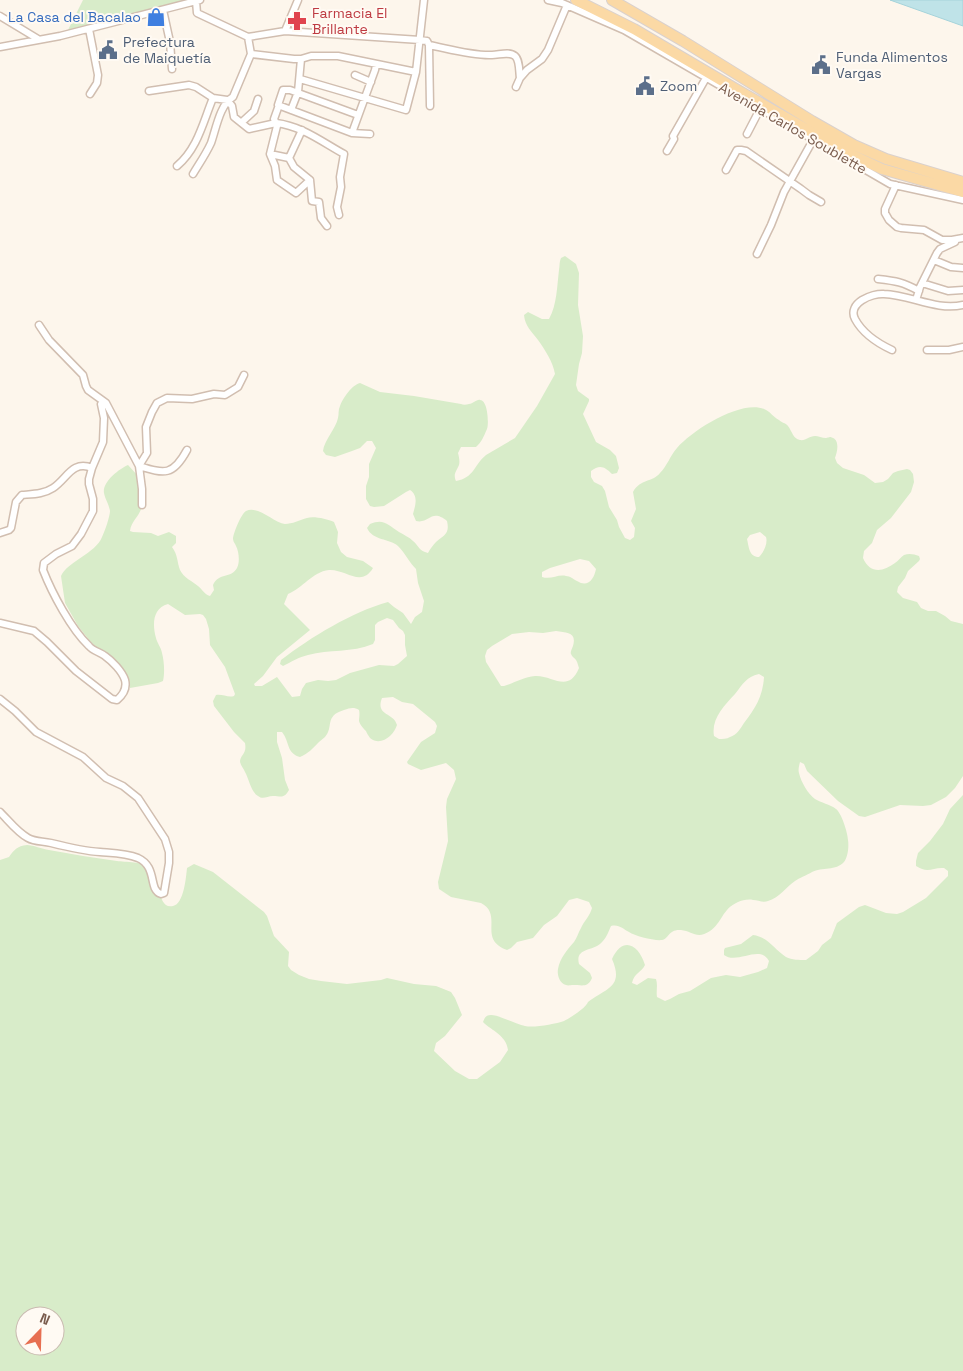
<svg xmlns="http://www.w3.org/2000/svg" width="963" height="1371" viewBox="0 0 963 1371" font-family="'Space Grotesk',sans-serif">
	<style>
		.green { fill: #d8ecc9; fill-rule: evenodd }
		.water { fill: #bfe3e8; stroke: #a5d3da }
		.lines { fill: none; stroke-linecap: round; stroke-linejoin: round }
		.minor-casing { stroke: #d1beb0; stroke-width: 9 }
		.primary-casing { stroke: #dad1cd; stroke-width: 12 }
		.minor { stroke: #fff; stroke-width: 6 }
		.primary { stroke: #fbd9a5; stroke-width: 10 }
		.labels { text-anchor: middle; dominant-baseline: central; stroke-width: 4; stroke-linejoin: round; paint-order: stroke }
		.health-label { font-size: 14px; fill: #be3a42; stroke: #fffaf3; text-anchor: start }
		.shop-label { font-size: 14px; fill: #366cbe; stroke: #fffaf3; text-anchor: end }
		.service-label { font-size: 14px; fill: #4e5e75; stroke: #fffaf3; text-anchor: start }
		.street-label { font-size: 14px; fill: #7a5c4d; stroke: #fffaf3 }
	</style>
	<rect width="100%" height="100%" fill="#fdf6ec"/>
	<!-- green -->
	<path class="green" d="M83,0H187L68,30Z
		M565,256L576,264L579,273L578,305L583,336L582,353L579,364L576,385L578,391L589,399V401L583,414L596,442L610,450L616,456L619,468L617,473L612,474C605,467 600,464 591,471V477L594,482L602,486L605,491L609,507L617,520L619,527L625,538L630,540L634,537L635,528L631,521L636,509L633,492C641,478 652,483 660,473C667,466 670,456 677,448C693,430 740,400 764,409C770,411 773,417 779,420C782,423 786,423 788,426C792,431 793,439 800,440C806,441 809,436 815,436C818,436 822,438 826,438C831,438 828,436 833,438C840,441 837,453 835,458L837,463L843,468L864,475L875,483L883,482L888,479L893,473L898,471L907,469L910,470L913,474L914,482L911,492L891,518L877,530L872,543L864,551L863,558C870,574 883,572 895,563C898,561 901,557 904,555C909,553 914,554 919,556L920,559L919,561L908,571L905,578L898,587L897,592L903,598L917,602L921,608L928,611H936L945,616L951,621L963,624V776L955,788L946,797L931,805L923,806L900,805L865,817L859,816L838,801L807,771L804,764L800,762C799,766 798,770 799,773C801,782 808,794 815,799C821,803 830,804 836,809C841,812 848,833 848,840C849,846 848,857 844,862C836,871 822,867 812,872C807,875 799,878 795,881C786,887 779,898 768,901C763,903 758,900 753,900C749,899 742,900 738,902C722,909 722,923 710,931C697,940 692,931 681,930C668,929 669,939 662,940C654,941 635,936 629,932C623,929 619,924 611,926C608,933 606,939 600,944C592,951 575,948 579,964L590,973L592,978C588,988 582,985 573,985C571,985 568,986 566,985C559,983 557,974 558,969C560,958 567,950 574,942C577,938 578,933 581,928C584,921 590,916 592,908L589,902L577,898L569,900L557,916L544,925L533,938L517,942L511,948L507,950C477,939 504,915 481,903L451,897L439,889L438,882L448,841L446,807L447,799L456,779L454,770L446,763L421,770L408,764L407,762L421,742L435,733L437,726L435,722L413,704L402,702L393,697L382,698C375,716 394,712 397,725C394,735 381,747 370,738C370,738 366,732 366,731C364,729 360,725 359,721C359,718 360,714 359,710C354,707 350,708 344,710C324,716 334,727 325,737C323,739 321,740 319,742C312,749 309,753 300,757C286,753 290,742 282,732H277V742L282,758L285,780L289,790C284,799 281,796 273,796C267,796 263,800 258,796C251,792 249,779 245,772C244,769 240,765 240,761C241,754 247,754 245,743L234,732L214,706L213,701L216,695C223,694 228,698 234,696L235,694L225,667L210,645L209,629L206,619L203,615L200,614L185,615L168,604C153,608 152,624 156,638C157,643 161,647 162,653C164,660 165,673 163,681L158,683L130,688L126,676L90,641L78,626L65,603L61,576C67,562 96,553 102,537C105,531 110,516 110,511C109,504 105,499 104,493C102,482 119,469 128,465L139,477L142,506C140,516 131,521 130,531L133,532L151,533L158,536L169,532L176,536V543L172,547C178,555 177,562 180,570C184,578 192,581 198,586C203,590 204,594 210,596L214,590L213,585C219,572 231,579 237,568C240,562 239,552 236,546C234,541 234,544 233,539C233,534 241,514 246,511C258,505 274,523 285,524C292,524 300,520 307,518C314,516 327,519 334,522L338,532L337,543L341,552L347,557L363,561L373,568C361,588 346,569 329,570C312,572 303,588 288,594L284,604L310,630L277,657L263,676L254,684L255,686H262L277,677L292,697L300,696L302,689L306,683L318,680L328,681L336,680L350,673L379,665L394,666L398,664L407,656L405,645V635L403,631L399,628L393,620L387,618L378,622L375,625V640L373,644C352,653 329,649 308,655C299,657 291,662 283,666L280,664L281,660C311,637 352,612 388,602L394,607L403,613L411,624L415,617L422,612L424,601L418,583L416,569C409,562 405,553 398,546C389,538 373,541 367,528L370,524C384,518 388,525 399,532C404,535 409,537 413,541C419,546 419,551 428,553C430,549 433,545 436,542C444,535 450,534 447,521C431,508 430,524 416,521L413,514C415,506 419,496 410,490L406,492L384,506L374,507L370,506L366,499V486L369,477V464L376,448L372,441H367L360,448L352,451L335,457L326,455L323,451C324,441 336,428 338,418C339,414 338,410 340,406C343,398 352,385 360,383L380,392L414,396L461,404C463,405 466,405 469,404C473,404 477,399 480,400C488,400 489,424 487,429C484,436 481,443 476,447H461L458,453C459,457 460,461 459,465C456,472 453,474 456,481C474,478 474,465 486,455L515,438L537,406L555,374C553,362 545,350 538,340C532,332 525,326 524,315L528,312L542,319H549C557,305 557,286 559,270C560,265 559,263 561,258ZM760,532L766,537C768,543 764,552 759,557C749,557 749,547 747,539L750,535ZM580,559L589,561L596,569C594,579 588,588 577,581C573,579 570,576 566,576C558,574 551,580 542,577V572L550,568ZM556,631C567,633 577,632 573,646C572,649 570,652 571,654C572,657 575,658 576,660C578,663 578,666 579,668C568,694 553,675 535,676C524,677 514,683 504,686H501L486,662L485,656L487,650L492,646L512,634L529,632L543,633ZM759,674L764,677C763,696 755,709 744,723C740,729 737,735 730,737C727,739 722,739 719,739L714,736C711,719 724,706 735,694C743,684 746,677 759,674Z
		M963,795V1371H0V860L9,857C14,850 17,846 27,845C33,845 42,849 49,850C72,854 94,858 117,861C125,862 144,862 150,867C161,875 156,910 173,906C184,904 186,877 187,868L194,864L213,872L264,912L267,916L274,936L289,952L288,966L291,970L299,975L309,979L321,981L347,984L381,980L387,978L414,984L436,986L451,992L455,998L462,1015L445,1036L436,1043L434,1051L455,1071L469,1079H477L500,1062L508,1050C506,1035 492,1031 483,1022C485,1017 486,1015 491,1015C499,1015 515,1024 525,1026C534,1028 555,1024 564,1021C570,1018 586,1008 588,1002C607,988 624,987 612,959C623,935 639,945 645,965C641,973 634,973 632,983L637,985L648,978L656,979C658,985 656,991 657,997L665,1001L670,999L679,994L690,991L711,978L726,975L740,977L758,972L767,968L769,961C760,944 737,965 724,955V950L725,948L741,944L753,935C768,937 774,949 786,957C792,960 799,960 806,960L818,951L822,945L831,938L837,923L859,907L865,905L886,913L897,914L903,912L926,898L948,876V871L944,868C933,867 928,874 916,866V861L918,853L930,841L943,824L950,809ZM25,1316H55V1346H25Z"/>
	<!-- water -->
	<path class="water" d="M890,0H963V26Z"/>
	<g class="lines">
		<!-- minor casing -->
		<g class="minor-casing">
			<path id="minor" d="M194,0L196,1L197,13L248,37L285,31L420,40L427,41L429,45C449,49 473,56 492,55C499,55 509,51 515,56C520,60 519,73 520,78
				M548,0L562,3L624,30L890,184L963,200
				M163,10L170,42L172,69
				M0,16L38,39
				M89,29L98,75L97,83L90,94
				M285,31L298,0
				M429,45L430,106
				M0,47L60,36L200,0
				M251,54L294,59H301L311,56H338L416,72
				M355,75L371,82
				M300,79L406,110L416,72L424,0
				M516,87L520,78L527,70L542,59L548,50L567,5
				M149,91L189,85L196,87L213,98L227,100L232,106L234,117L249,129L276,123C302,126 322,142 344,154L340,177L341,187L337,207L339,215
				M279,105L274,119L277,126L270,154L275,166L277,180L296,193L310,180
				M291,110L298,92L301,59
				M358,115L290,90H283L278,105L352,133L370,134
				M242,122L254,111L258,99
				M352,133L375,70L376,65
				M747,134L760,109
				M667,151L674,139L673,136L706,78
				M270,154L289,158L294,167L310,180L312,201L319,202L321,218L327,226
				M289,158L302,130
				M177,166C198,148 203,122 213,98
				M726,170L737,150H741L746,151L801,189L809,195L821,202
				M193,174C199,164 206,154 211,143C216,129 220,104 233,97L251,54L248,37
				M896,185L885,209V213L889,220L897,227L901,228L924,230L942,240H952L963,238
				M757,254L771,225L784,192L813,140
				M934,260L951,267L963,268
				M878,279C896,281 903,282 919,291
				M922,283L948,291L963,290
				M916,300L920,287L937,253L940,249L955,242
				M39,325L49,340L83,375L86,386L88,390L106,403L139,466C165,474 173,476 187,450
				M892,350C877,343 863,334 855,319C847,303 872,293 884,294C911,295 936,311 963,305
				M927,350H949L963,347
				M142,505V489L139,466L147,453L146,427L152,412L157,403L167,398L192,399L214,394L225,395L238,387L244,375
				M0,533L9,530L11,528L16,502L22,495C33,494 44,494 53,488C67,479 72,460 92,468
				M0,623L34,631L47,642L76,671L112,699L117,700C123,695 127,688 125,680C122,671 112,661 105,656C100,652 93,651 89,646C71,629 52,593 43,570L44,563L56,554L72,546L81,534L93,511V499L89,484V479L92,468L103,442L104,418L101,404L103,402
				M0,699L15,711L36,732L83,757L106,778L123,786L138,798L165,839L169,852V863L164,893L161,894C148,890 158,867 138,858C126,853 112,853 100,852C83,851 67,847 51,843C43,841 35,842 28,838C17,832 9,821 0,812"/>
		</g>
		<!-- primary casing -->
		<g class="primary-casing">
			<path id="primary" d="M576,0L634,29L741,92L850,154L882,169L963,192
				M612,0L683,41L812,121L854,145L886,159L963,182"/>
		</g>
		<!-- minor -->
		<use href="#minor" class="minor"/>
		<!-- primary -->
		<use href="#primary" class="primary"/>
	</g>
	<!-- icons -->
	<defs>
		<g id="shop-bare" transform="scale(1.5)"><path d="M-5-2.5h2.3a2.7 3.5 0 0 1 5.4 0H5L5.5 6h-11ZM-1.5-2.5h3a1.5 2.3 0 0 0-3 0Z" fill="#3f7fe0" stroke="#fffaf3" stroke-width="2.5" paint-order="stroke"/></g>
		<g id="pharmacy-bare" transform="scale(1.5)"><path d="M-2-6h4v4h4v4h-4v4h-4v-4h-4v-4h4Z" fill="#e0444e" stroke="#fffaf3" stroke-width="2.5" paint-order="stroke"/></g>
		<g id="civic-bare" transform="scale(1.5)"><path d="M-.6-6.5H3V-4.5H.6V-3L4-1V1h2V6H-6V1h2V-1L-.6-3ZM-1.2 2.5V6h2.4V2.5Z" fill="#5c6f8a" stroke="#fffaf3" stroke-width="2.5" paint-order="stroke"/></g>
	</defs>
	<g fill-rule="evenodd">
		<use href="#shop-bare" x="156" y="17"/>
		<use href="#pharmacy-bare" x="297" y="21"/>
		<use href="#civic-bare" x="108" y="50"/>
		<use href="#civic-bare" x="821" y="65"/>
		<use href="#civic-bare" x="645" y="86"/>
	</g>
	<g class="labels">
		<!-- health labels -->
		<g class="health-label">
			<text x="312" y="13">Farmacia El<tspan x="312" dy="16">Brillante</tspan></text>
		</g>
		<!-- shop labels -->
		<g class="shop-label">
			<text x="141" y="17">La Casa del Bacalao</text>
		</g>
		<!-- service labels -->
		<g class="service-label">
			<text x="123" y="42">Prefectura<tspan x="123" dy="16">de Maiquetía</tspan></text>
			<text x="836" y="57">Funda Alimentos<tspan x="836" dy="16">Vargas</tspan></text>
			<text x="660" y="86">Zoom</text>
		</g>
		<!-- street labels -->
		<g class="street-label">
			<text transform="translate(793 128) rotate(30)">Avenida Carlos Soublette</text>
		</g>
	</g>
	<!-- north arrow -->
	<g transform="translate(40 1331) rotate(23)"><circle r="24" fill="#fffaf3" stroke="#cabbb1"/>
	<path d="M0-4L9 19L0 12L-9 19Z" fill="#e76f51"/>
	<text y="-8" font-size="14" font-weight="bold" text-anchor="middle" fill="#7a5c4d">N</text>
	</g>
</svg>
